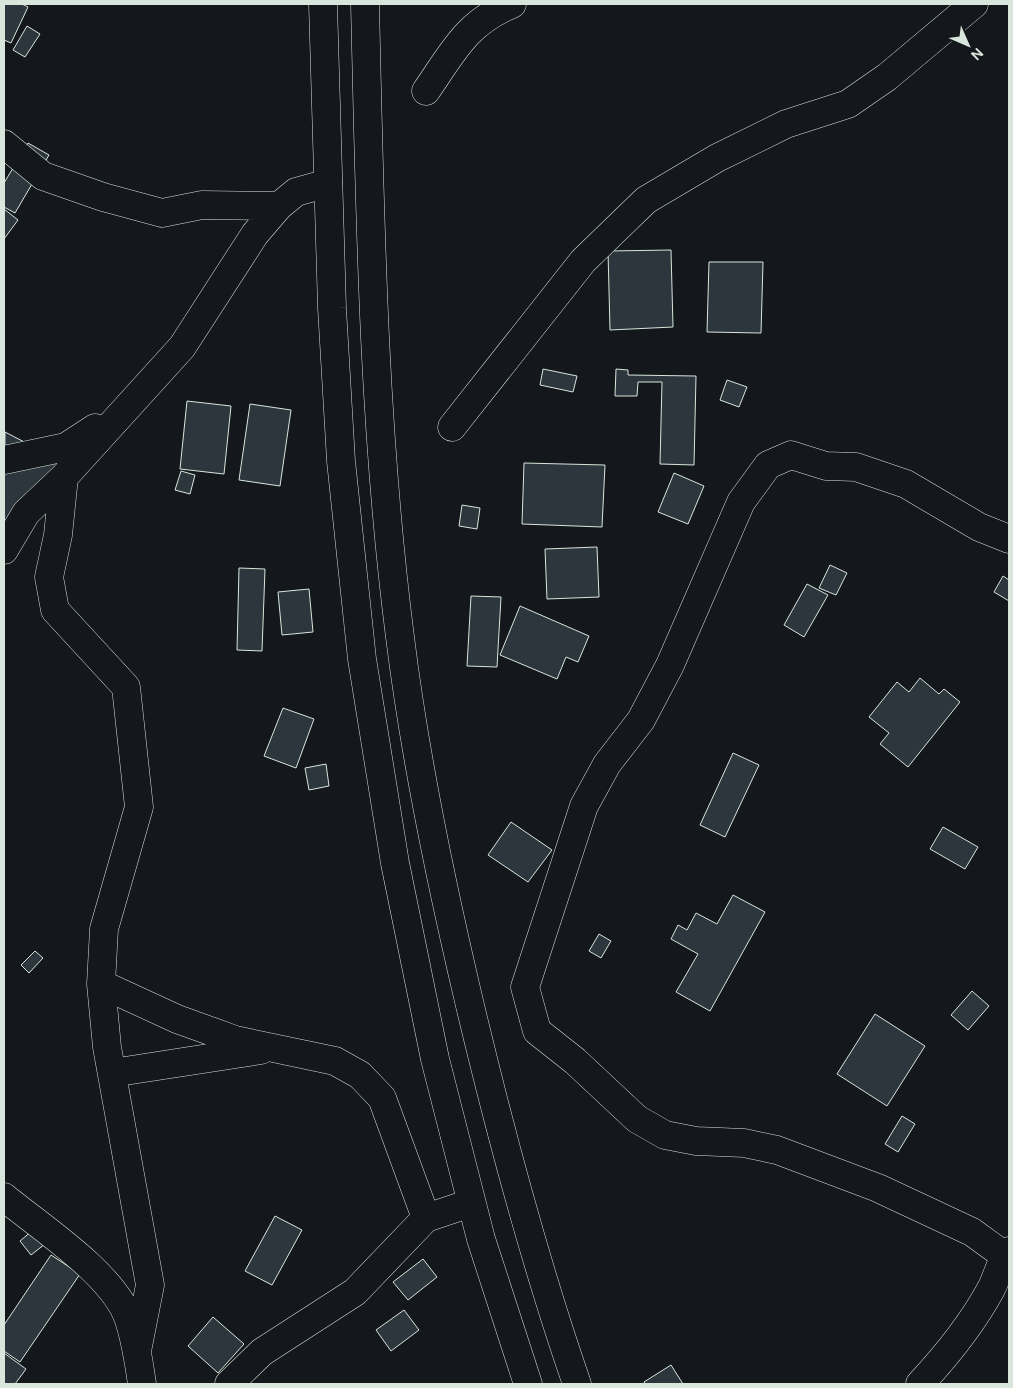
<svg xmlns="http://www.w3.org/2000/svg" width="1013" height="1388" viewBox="0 0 1013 1388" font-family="'DM Sans',sans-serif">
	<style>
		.building { fill: #2c363c; stroke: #d8e6dc }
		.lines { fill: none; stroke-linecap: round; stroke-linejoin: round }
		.minor-casing { stroke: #d8e6dc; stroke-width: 29 }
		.major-casing { stroke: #d8e6dc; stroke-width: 29 }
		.minor { stroke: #14181c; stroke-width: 28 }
		.major { stroke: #14181c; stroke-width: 28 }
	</style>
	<rect width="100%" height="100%" fill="#14181c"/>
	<!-- building -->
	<path class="building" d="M4,4H22L28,7L11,43L4,40Z
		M27,26L40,34L25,57L13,50Z
		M28,143L49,155L15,213L4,207V183Z
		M4,209L18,220L4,239Z
		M671,250L673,327L610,330L608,251Z
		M709,262H763L761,333L707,332Z
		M543,369L577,376L573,392L540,385Z
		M616,369L628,370V375L696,376L694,465L660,464L662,382H638L637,396H615Z
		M727,380L747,387L739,407L720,400Z
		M187,401L231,406L224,474L180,469Z
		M250,404L291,410L280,486L239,480Z
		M5,432L59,460L21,534L4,525Z
		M524,463L605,465L602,527L522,524Z
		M181,471L195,475L190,494L175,490Z
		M674,473L704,486L688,524L658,512Z
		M462,505L480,508L477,529L459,526Z
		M597,547L599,597L547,599L545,549Z
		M830,565L847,573L836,595L819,588Z
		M239,568L265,569L262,651L237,650Z
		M1003,576L1009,580V601L994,592Z
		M807,584L828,595L804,637L784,625Z
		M309,589L313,632L282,635L278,592Z
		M471,596L501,597L497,667L467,666Z
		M520,606L589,636L578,662L566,657L557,679L500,655Z
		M920,678L939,694L944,689L960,702L908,767L880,744L889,733L869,717L897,682L909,692Z
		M283,708L314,719L296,768L264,756Z
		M733,753L759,765L725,837L700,825Z
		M326,764L329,786L309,790L305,768Z
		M511,822L552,850L528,882L488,855Z
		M943,827L978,847L965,869L930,849Z
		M733,895L765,912L710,1011L676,992L698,954L671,939L678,925L687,930L696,913L717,924Z
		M599,934L611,941L601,958L589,951Z
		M35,951L43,958L29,973L21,965Z
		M972,991L989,1006L968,1030L951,1015Z
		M875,1014L925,1046L887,1106L837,1074Z
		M902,1116L915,1124L898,1152L885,1144Z
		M275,1216L302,1230L272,1285L245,1271Z
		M33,1230L45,1244L31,1255L20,1241Z
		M51,1255L80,1274L20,1362L4,1351V1325Z
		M423,1259L437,1277L408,1300L393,1282Z
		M404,1310L419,1330L391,1351L376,1330Z
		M213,1317L244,1344L218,1373L188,1346Z
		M4,1353L26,1369L15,1384H4Z
		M671,1365L683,1384H645L644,1382Z"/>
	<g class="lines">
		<!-- minor casing -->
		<g class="minor-casing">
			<path id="minor" d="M426,91C453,52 466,23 512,4
				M4,144L43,176L103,197L162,213L202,205L279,206
				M452,427L583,261L646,200L717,158L786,124L848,104L887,77L974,4
				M4,460L66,447L95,428
				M64,477L58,535L49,577L55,610L126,687L139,807L104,929L101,984L107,1047L150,1285L137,1351
				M4,550L26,513L64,477L182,347L255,234L279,206L296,192L328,183
				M101,984L177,1019L216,1033L235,1040L335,1061L360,1075L382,1098L426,1218
				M112,1073L261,1050
				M4,1197C40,1227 115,1275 129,1320C136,1341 139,1363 142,1384
				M1005,1256L972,1232L878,1188L777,1150L744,1143L696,1141L665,1135L637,1119L575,1061L537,1031L525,987L584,806L607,764L641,720L670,665L741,502L768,465L791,455L826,466L856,467L906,484L979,527L1009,539
				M229,1384L262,1352L355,1292L426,1218L471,1203
				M920,1384C947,1355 972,1324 991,1289C998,1276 1000,1261 1009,1251"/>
		</g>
		<!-- major casing -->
		<g class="major-casing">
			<path id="major" d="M323,4L332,308L341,461L362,659L395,863L435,1059L481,1239L528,1384
				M365,4C370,215 373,427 400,637C415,759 440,878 468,997C499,1128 533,1257 577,1384"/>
		</g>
		<!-- minor -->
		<use href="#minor" class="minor"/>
		<!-- major -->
		<use href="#major" class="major"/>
	</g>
	<!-- border -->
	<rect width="1013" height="1388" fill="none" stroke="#d8e6dc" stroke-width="10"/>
	<!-- north arrow -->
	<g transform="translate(968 45) rotate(135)" stroke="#14181c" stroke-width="4" paint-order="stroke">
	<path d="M0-4L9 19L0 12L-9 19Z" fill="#d8e6dc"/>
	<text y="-8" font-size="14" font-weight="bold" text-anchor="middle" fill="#d8e6dc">N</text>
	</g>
</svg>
